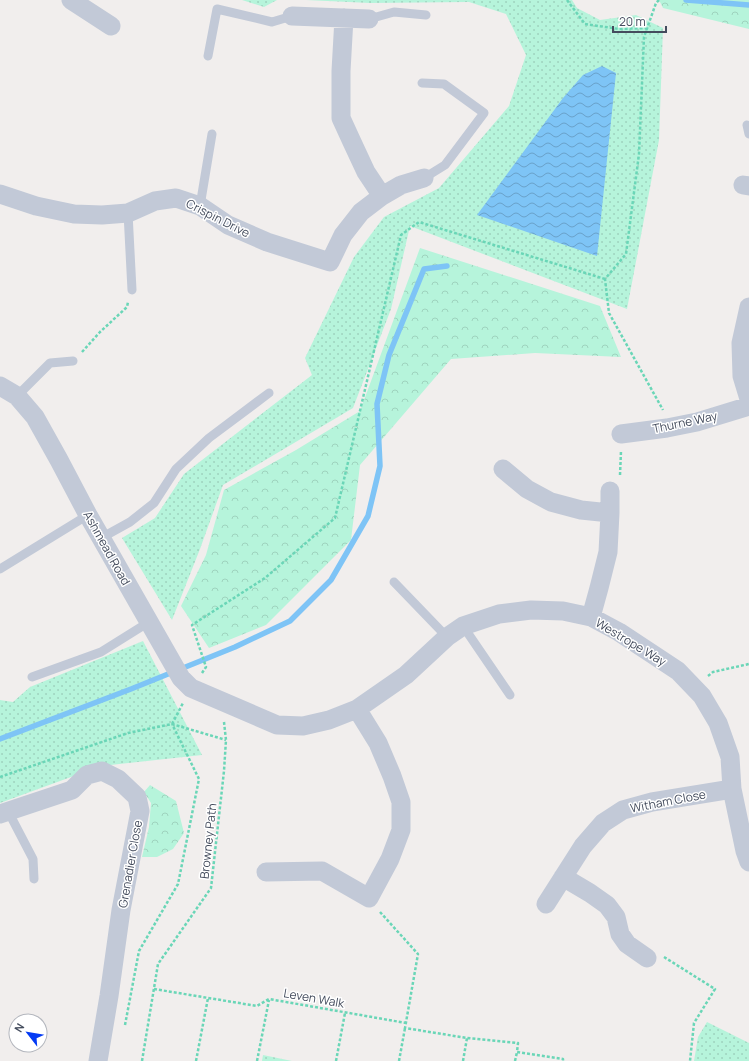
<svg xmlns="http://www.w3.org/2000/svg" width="749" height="1061" viewBox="0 0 749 1061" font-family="Manrope,sans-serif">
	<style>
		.grass { fill: url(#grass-dots) }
		.forest { fill: url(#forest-crowns) }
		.water { fill: url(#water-waves) }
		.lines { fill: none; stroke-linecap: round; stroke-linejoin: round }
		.stream { stroke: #7ec4f6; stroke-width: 5.5 }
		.path { stroke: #6ad6b7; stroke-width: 2.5; stroke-dasharray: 3 2; stroke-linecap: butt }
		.service { stroke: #c2c9d7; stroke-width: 9 }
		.minor { stroke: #c2c9d7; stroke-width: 19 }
		.labels { text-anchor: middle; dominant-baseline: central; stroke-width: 3; stroke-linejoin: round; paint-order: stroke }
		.street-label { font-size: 12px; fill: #444c5d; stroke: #fff }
	</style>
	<defs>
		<pattern id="grass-dots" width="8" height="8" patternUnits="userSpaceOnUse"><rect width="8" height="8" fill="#b6f4db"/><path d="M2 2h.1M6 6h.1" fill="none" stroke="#9ed3be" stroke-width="1.8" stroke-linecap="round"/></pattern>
		<pattern id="forest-crowns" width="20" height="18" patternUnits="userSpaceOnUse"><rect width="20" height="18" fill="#b6f4db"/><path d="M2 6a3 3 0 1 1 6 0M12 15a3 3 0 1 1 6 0" fill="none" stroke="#9ed3be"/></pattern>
		<pattern id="water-waves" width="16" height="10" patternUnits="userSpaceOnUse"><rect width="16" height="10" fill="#7ec4f6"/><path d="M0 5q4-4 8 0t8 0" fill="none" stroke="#69a1ca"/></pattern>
	</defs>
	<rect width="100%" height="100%" fill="#f1eeed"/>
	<!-- grass -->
	<path class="grass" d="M242,0H277L264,7Z
		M306,0H572L577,8L600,20L636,15L663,28L659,140L627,309L410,226L391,309L353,408L223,485L200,549L172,620L122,538L155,518L184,474L312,375L305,358L354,257L384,217L439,188L509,106L526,55L506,14L469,2L370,3Z
		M143,641L202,755L101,766L0,803V700L13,702L30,687Z
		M707,1022L749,1043V1061H694L698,1037Z
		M263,1055L292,1061H262Z"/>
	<!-- forest -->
	<path class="forest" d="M659,0H749V29L663,8Z
		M420,248L600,306L621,357L535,353L451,359L360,465L351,540L266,625L209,648L181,606L206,555L224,490L296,450L360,411Z
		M150,785L176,801L184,833L173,849L157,857H142L149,827L151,803L144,792Z"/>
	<!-- water -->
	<path class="water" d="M602,66L616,73L597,256L477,215L563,98L583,75Z"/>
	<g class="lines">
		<!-- stream -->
		<path class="stream" d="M686,0L749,5
			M0,739L131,689L235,647L290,621L331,580L368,516L380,466L377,404L389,355L424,269L447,266"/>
		<!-- path -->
		<path class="path" d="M567,0L585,24L619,29L647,28
			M659,0L656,3L644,37L639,154L626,254L605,279L609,313L663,410
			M82,352L100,332L127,307L128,302
			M620,475L621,451
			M202,673L206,667L192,625L265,578L335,518L401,235L419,222L605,279
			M708,676L713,672L749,664
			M172,724L183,703
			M0,777L128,733L172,724L226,740
			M380,912L418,954L405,1028L467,1038L518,1043L517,1052L563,1059V1061
			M664,957L715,989L694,1023L690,1061
			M154,989L257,1006L269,999L406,1023
			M125,1025L139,951L178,884L199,779L172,724
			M142,1061L158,964L211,888L224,771L226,740L224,722
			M196,1061L208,998
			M257,1061L269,1000
			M336,1061L345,1013
			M399,1061L405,1028
			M463,1061L467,1038
			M515,1061L517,1052"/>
		<!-- service -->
		<path class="service" d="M369,19L394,12L426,15
			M208,56L217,9L272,22L292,16
			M422,83L444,84L484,113L445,165L424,178
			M747,125L749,134
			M200,206L212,134
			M128,213L132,290
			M17,396L50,363L73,361
			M101,538L130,522L154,503L176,469L209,438L269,393
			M0,569L88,515
			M394,582L447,637
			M463,626L510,695
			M32,677L101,652L149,622
			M8,811L33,859L34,879"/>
		<!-- minor -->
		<path class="minor" d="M71,0L111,26
			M292,16L369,19
			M344,18L341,71V118L352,142L366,172L382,196
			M743,185L749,186
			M0,194L36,206L74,214L102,215L128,213L155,201L176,198L200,206L228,225L267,242L330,262L343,235L361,212L382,196L401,185L424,178
			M749,307L741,343L742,376L749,399
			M0,386L17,396L35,417L59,460L88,515L181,678L191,688L277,725L303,726L329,720L357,709L406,675L447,637L463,626L499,614L531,610L563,611L591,617L619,632L678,671L702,696L718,723L730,757L732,789L745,851L749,862
			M621,434L667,428L697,422L749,406
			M503,469L527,489L551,502L581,510L610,513
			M591,617L599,588L608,552L610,513V491
			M0,814L72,790L87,775L102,771L118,779L137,797L140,811L121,910L109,996L98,1061
			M266,872L322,871L369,898L390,859L401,830V802L392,776L378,743L357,709
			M563,877L590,893L607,905L616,917L620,934L627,944L647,958
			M546,904L583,846L603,823L623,810L652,802L732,789"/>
	</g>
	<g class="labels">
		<!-- street labels -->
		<g class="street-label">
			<text transform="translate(218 218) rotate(27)">Crispin Drive</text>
			<text transform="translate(685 422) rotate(-12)">Thurne Way</text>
			<text transform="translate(107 548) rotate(61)">Ashmead Road</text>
			<text transform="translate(631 642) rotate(31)">Westrope Way</text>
			<text transform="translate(668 801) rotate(-11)">Witham Close</text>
			<text transform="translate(208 841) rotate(-84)">Browney Path</text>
			<text transform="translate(130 864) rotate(-80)">Grenadier Close</text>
			<text transform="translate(314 998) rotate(10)">Leven Walk</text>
		</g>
	</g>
	<!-- north arrow -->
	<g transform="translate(28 1033) rotate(301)"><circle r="19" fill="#ffffff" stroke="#b4b7be"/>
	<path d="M0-3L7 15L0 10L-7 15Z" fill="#043bf4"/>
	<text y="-6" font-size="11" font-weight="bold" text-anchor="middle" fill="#444c5d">N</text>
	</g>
	<!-- scale -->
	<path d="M613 26v6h53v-6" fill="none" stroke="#444c5d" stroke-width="2"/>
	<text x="619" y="26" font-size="12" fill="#444c5d" stroke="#ffffff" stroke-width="3" paint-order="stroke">20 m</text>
</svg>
